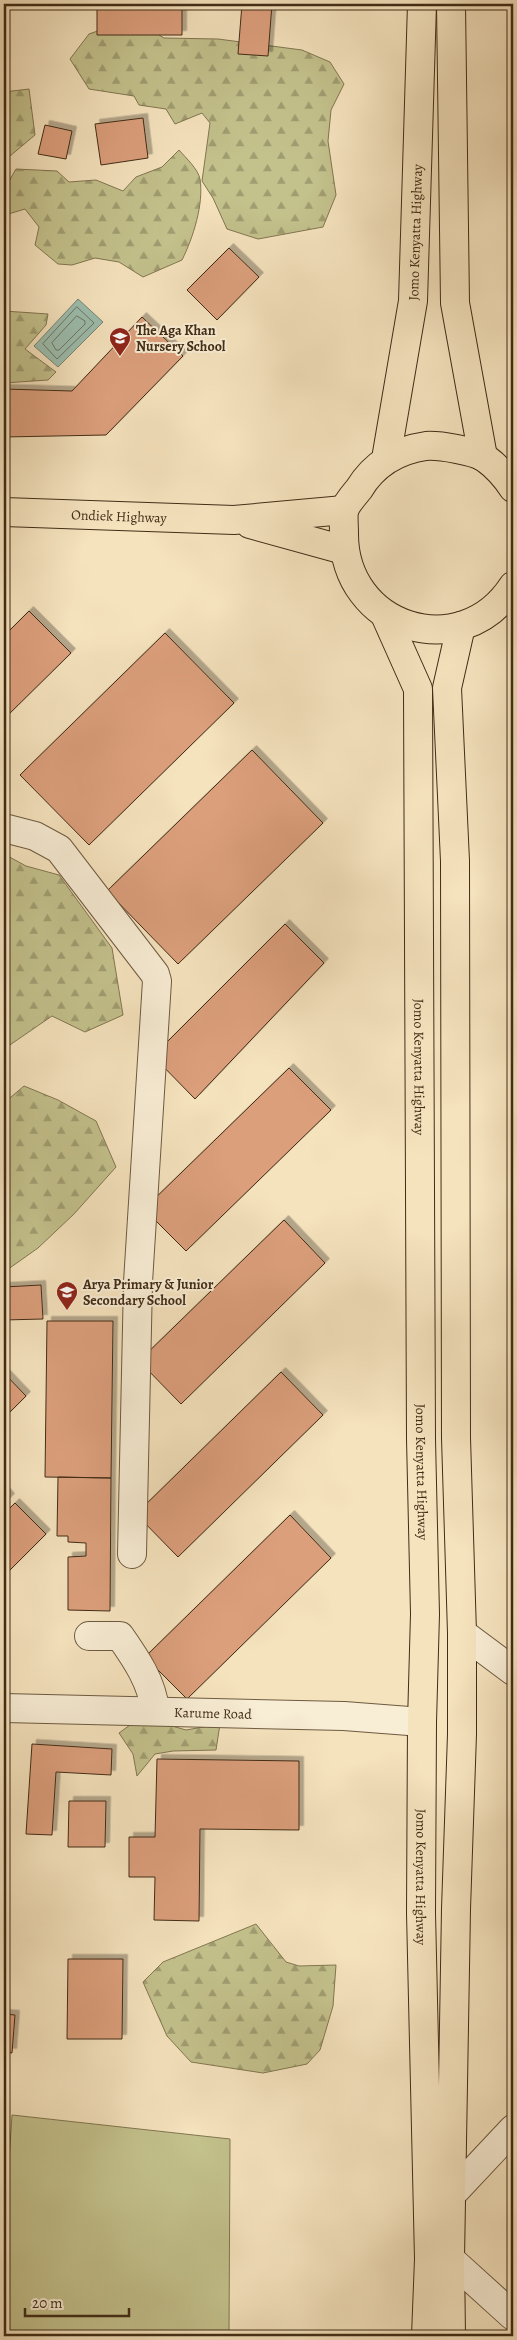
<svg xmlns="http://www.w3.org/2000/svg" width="517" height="2340" viewBox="0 0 517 2340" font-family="Alegreya,serif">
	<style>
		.forest { fill: url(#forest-firs); stroke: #827651 }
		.garden { fill: #c3c18c; stroke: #827651 }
		.water { fill: #9cbeaf; stroke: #788472 }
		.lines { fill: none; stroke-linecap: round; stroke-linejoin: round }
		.shore { stroke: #6e7562; stroke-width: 1 }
		.building { fill: #dc9f7c; stroke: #412c16; filter: url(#shadow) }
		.minor-casing { stroke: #6e5a40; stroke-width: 30 }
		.major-casing { stroke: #412c16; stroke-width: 30 }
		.highway-casing { stroke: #412c16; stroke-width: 30 }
		.minor { stroke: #f8edd5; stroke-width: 28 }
		.major { stroke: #f5e3be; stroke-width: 28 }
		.highway { stroke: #f5e3be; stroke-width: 28 }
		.labels { text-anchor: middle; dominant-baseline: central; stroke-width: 4; stroke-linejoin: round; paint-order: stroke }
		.street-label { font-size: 14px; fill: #412c16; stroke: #f8edd5 }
		.poi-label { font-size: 14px; font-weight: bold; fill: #412c16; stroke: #f8edd5; text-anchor: start }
	</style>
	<defs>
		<pattern id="forest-firs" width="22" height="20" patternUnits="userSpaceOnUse" patternTransform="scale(1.25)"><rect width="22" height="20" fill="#c3c18c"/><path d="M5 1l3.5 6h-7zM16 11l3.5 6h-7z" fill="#a09d71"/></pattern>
		<filter id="shadow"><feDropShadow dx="4.5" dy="-4.5" stdDeviation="0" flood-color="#0004"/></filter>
	</defs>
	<rect width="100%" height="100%" fill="#f5e3be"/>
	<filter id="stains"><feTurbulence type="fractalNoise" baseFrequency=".004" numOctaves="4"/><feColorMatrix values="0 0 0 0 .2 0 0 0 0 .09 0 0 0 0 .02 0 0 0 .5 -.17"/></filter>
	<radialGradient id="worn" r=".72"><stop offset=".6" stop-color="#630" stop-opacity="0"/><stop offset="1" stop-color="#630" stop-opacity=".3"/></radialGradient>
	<!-- forest -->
	<path class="forest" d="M132,19L164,38L218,39L302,50L330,62L344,84L331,110L328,141L336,195L323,227L258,239L227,229L213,198L202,181L210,123L202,113L175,124L166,109L139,105L134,96L89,89L70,59L89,34Z
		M29,89L35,135L4,161V92Z
		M179,150C186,158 198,169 200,179C204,204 193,238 182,260L143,277L119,262L95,258L72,265L58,264L35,245L39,227L25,209L5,215L4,212V190L16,169L57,171L69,182L96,180L123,191L136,177L162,167Z
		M4,311L48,314L46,325L25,349L56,372L48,380L4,383Z
		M4,854L26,866L59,875L112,948L123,1015L85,1032L52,1016L4,1049Z
		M24,1086L58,1100L96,1121L116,1167L74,1214L38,1248L4,1272V1103Z
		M141,1717L186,1730L220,1724L216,1750L173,1751L155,1754L137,1776L133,1754L119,1733Z
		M256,1924L286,1962L299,1966L336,1965L333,2006L320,2050L307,2064L263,2073L191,2062L167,2036L143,1982L163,1962Z"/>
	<!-- garden -->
	<path class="garden" d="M12,2115L230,2139L229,2336H4V2239Z"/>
	<!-- water -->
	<path class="water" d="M78,299L103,322L58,367L34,346Z"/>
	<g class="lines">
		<!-- shore -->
		<path class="shore" d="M77,307L94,323L57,359L43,344Z
			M77,316L85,321V324L59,350H56L52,343Z"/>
	</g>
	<!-- building -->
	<path class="building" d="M97,4H182V35H97Z
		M242,4H272L268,56L238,54Z
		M143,118L148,158L101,165L95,124Z
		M45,125L72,131L66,159L38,154Z
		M229,248L259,277L217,320L187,290Z
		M142,317L183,356L106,435L4,437V389L72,391Z
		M29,611L71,653L4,719V636Z
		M165,633L234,703L89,845L20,775Z
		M252,750L323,823L178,964L107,891Z
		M285,924L324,963L195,1099L153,1056Z
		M289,1068L331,1110L186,1251L144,1209Z
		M284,1220L325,1263L181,1404L139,1361Z
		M41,1285L43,1319L4,1320V1287Z
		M47,1321H113L111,1478L45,1477Z
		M281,1372L323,1415L178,1557L136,1514Z
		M4,1373L26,1396L4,1418Z
		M58,1477L111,1478L110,1611L68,1610V1557L86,1556V1543L68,1542V1536H57Z
		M4,1491L10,1498L4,1504Z
		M15,1503L46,1534L4,1576V1514Z
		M290,1515L331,1558L187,1699L145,1657Z
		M32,1744L112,1749L111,1775L56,1772L52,1835L26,1834Z
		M157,1759L299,1761V1830L200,1829L199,1921L154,1920L155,1877H129V1837H155Z
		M69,1801H106L105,1847H68Z
		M68,1959H123L122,2039H67Z
		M4,2014L15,2015L12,2053L4,2052Z"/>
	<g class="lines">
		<!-- minor casing -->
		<g class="minor-casing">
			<g id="minor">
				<path d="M4,828L35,836L59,849L155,974L157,981L138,1282L132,1554"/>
				<path d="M462,1633L513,1671"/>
				<path d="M89,1636H120C136,1659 152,1682 155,1710"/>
				<path id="s1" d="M4,1708L344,1716L422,1722"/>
				<path d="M452,2194L513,2129"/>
				<path d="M450,2259L513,2316"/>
			</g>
		</g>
		<!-- major casing -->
		<g class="major-casing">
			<g id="major">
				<path id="s2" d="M4,512L234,520L344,510"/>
				<path d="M250,524L344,550"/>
			</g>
		</g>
		<!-- highway casing -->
		<g class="highway-casing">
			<g id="highway">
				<path d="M451,4L455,303L483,457"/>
				<path id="s3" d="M386,459L413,301L422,4"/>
				<path d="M513,488C506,477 496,466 485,458C475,451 439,445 426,446C398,450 374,464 359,489C354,495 346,504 344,511C343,517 344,526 344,533C343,628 461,666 513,586"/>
				<path id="s4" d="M385,615L418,689L421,1439L425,1614L422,1722L421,1913L429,2259L426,2336"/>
				<path d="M451,2336L450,2259L456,1909L462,1734V1633L456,1438L455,861L447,688L461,626"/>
			</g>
		</g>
		<!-- minor -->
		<use href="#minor" class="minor"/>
		<!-- major -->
		<use href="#major" class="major"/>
		<!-- highway -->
		<use href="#highway" class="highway"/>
	</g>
	<!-- icons -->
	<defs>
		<g id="school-pin" transform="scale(1.125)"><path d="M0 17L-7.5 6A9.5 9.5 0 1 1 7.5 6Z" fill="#8f2418" stroke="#f8edd5"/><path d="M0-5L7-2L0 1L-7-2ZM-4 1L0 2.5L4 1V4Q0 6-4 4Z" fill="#fff"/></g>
	</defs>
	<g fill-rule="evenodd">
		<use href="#school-pin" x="120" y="338"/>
		<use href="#school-pin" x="67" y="1292"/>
	</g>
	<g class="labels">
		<!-- street labels -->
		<g class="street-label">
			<text stroke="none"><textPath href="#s3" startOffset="229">Jomo Kenyatta Highway</textPath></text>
			<text stroke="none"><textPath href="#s2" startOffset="115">Ondiek Highway</textPath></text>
			<text stroke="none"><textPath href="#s4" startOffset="459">Jomo Kenyatta Highway</textPath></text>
			<text stroke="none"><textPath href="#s4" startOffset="864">Jomo Kenyatta Highway</textPath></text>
			<text stroke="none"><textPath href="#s1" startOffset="209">Karume Road</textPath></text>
			<text stroke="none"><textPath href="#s4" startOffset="1269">Jomo Kenyatta Highway</textPath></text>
		</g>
		<!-- poi labels -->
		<g class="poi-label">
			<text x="136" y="330">The Aga Khan<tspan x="136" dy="16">Nursery School</tspan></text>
			<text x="83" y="1284">Arya Primary &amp; Junior<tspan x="83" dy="16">Secondary School</tspan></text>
		</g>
	</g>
	<!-- margin -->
	<rect width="517" height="2340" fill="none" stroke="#f5e3be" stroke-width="20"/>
	<rect x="5" y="5" width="507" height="2330" fill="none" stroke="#412c16" stroke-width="2.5"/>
	<rect x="10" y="10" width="497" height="2320" fill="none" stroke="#412c16"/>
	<!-- scale -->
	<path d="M25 2308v8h104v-8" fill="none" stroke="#412c16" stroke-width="2.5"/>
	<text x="32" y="2308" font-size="15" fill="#412c16" stroke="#f8edd5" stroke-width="4" paint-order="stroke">20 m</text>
	<rect width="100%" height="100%" filter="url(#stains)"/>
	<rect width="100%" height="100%" fill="url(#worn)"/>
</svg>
